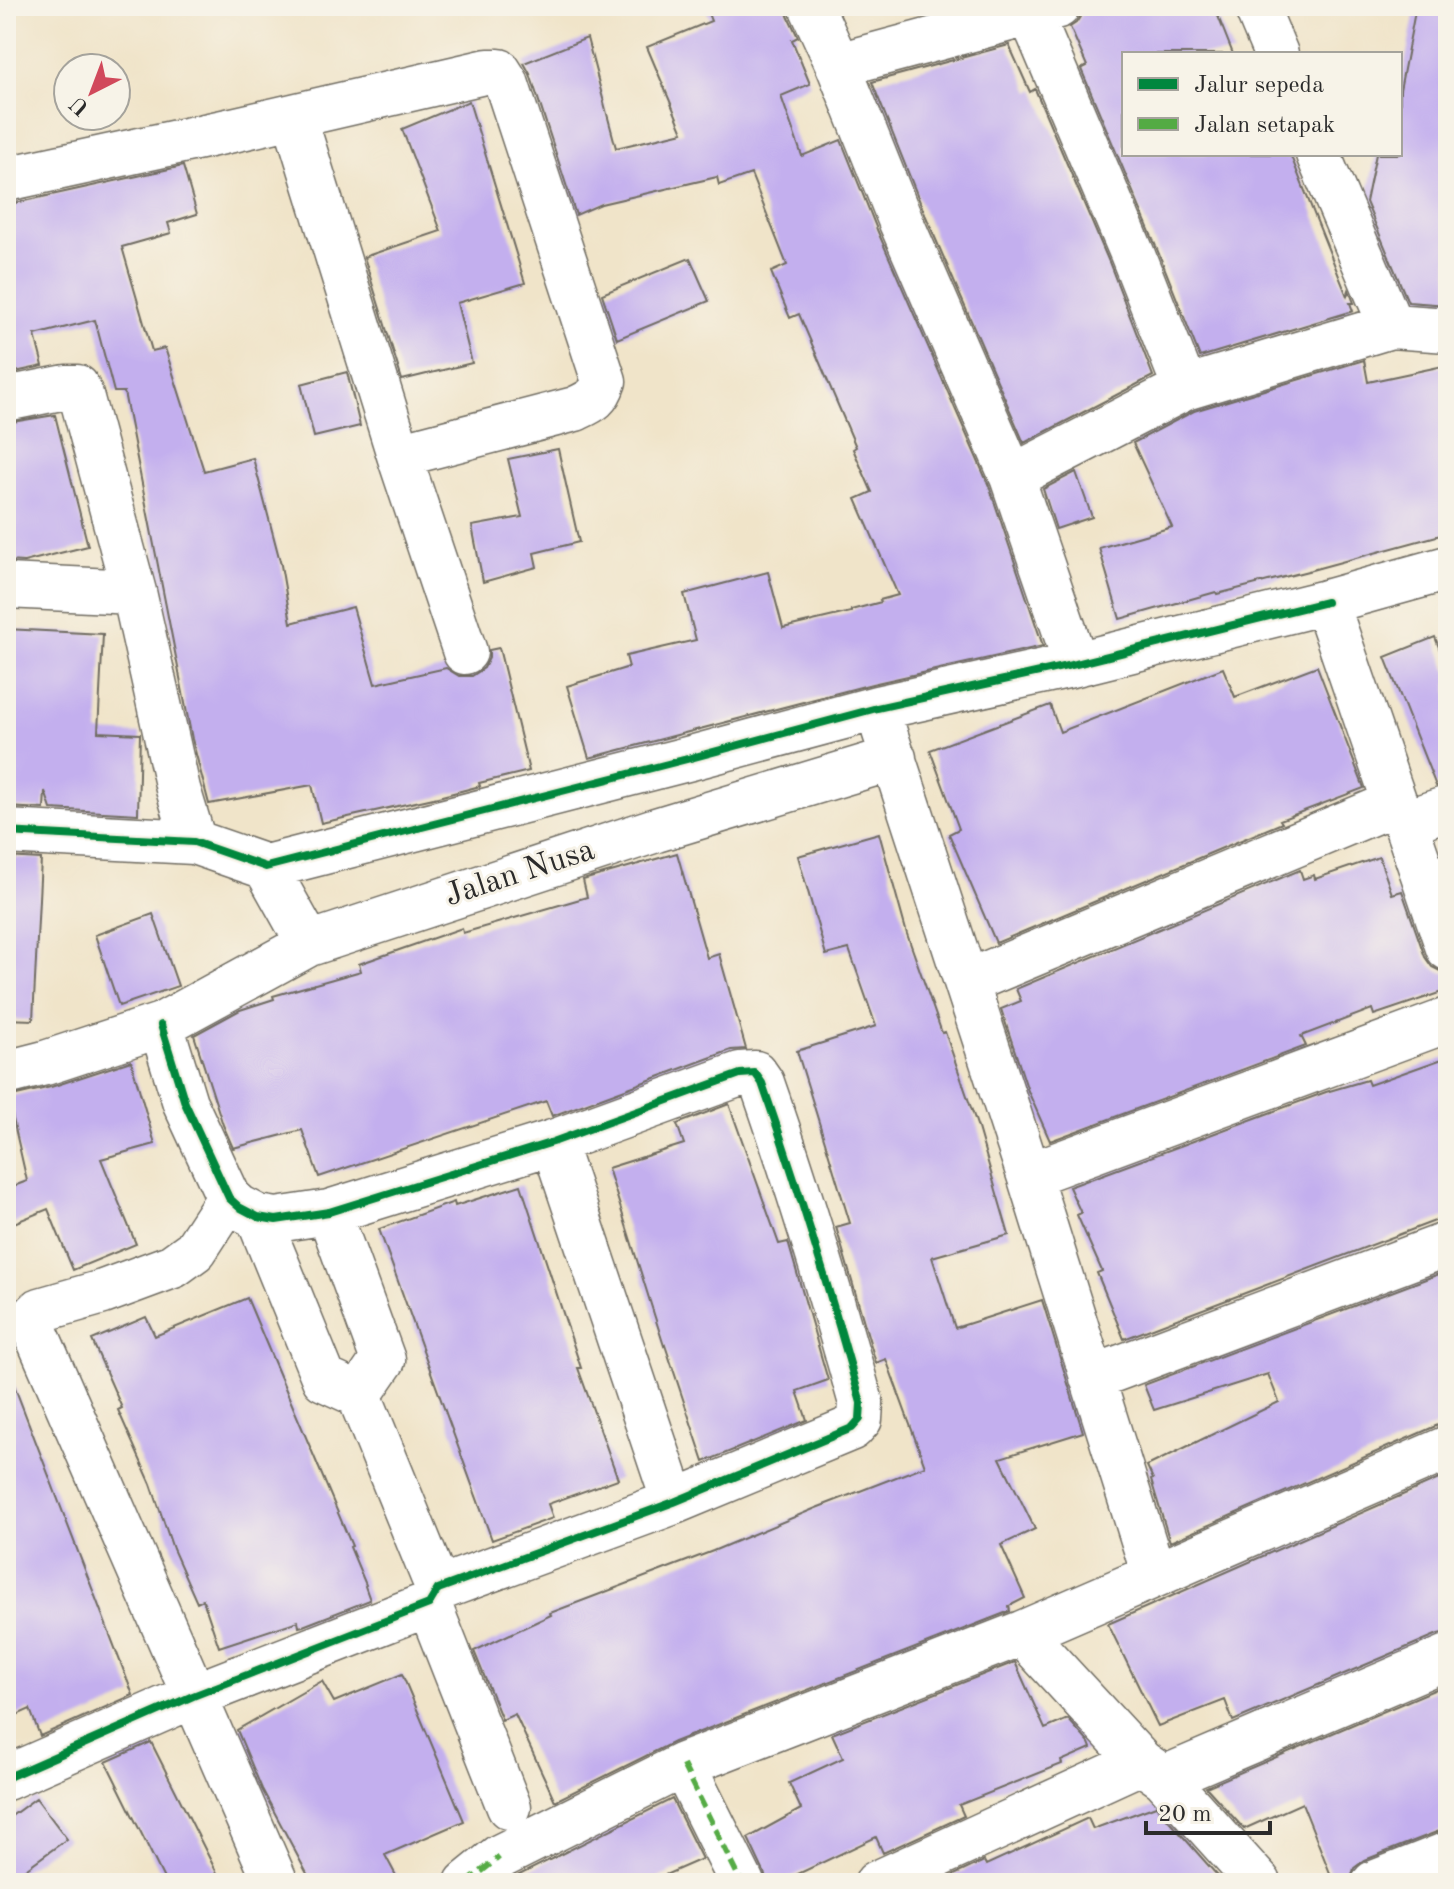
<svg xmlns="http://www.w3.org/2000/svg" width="1454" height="1889" viewBox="0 0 1454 1889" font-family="'Old Standard TT',serif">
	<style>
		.building { fill: #c3afee }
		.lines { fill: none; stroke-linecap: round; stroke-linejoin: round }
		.street-casing { stroke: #706c62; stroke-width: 47 }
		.street { stroke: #fff; stroke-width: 44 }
		.quiet { stroke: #54ab44; stroke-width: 6; stroke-dasharray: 12 6; stroke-linecap: butt }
		.cycleway-casing { stroke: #f7f3e8; stroke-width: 13 }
		.cycleway { stroke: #00873e; stroke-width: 8 }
		.labels { text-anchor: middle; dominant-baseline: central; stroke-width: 6; stroke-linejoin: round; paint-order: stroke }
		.street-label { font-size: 32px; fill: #2b2b2b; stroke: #f7f3e8 }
	</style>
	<rect width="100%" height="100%" fill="#f7f3e8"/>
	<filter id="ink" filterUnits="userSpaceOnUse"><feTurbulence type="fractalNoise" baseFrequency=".0125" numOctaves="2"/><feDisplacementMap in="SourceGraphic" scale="16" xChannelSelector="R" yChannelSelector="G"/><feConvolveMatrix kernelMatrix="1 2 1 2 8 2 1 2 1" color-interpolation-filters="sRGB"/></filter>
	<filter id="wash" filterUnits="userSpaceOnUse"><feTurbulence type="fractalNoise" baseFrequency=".006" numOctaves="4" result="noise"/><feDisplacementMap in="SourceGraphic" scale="32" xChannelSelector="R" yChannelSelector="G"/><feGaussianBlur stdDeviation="1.8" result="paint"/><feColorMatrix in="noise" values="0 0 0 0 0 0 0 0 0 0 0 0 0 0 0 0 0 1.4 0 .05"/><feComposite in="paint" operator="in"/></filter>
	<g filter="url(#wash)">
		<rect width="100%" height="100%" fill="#f0e4c9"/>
		<g id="blocks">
			<!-- building -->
			<path class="building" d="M705,6H786L788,16L798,37L792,40L810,84L781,96L802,156L841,140L878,232L989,486L1043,646L872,684L589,758L567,686L629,667L626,656L696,640L684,594L768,572L783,628L851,612V610L881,602L880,600L898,595L856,499L872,492L853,449L856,447L799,314L790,318L771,272L787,265L751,174L719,185L717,177L601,204L576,215L530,74L524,63L587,38L616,148L683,132L647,47L711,21Z
				M1108,6H1214L1233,54H1124V154H1290L1347,296L1349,290L1354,303H1350L1353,311L1200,357L1155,244L1081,69L1087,66L1070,27L1076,23L1082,14Z
				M1416,6H1448V305L1408,302L1366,202L1376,154H1400V90Z
				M1009,45L1030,92L1035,89L1109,262L1153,376L1024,443L924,212L872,82Z
				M469,101L525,283L457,303L472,363L402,380L364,257L441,231L402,129Z
				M183,166L197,214L168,223L171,233L122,247L152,351L165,348L204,471L253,458L281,565L291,623L353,607L375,684L446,668L459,676H472L484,668L489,658V650L499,648L529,771L479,783L480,786L438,797L321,823L312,785L209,804L192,739L124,392H114L95,320L35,335L43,366L6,374V205Z
				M690,258L709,301L617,339L602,294Z
				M1364,360L1368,382L1448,365V533L1308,571L1217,594L1216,592L1120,619L1099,548L1172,527L1133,443L1194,411Z
				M347,372L360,426L314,437L301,384Z
				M55,415L88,546L24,562L6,561V423Z
				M558,449L579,542L534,553L537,567L483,582L472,526L522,517L508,459Z
				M1076,472L1092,517L1056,529L1043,489Z
				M6,629L103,634L98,732L140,734L138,814L51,809L45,791L44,809L6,807Z
				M1435,637L1448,671V784L1436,786L1385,657Z
				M1317,666L1364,788L1280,820L1282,823L996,943L949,834L959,829L930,750L1050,705L1060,732L1223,668L1235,697Z
				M879,833L907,934L942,1033L945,1032L978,1128L1009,1235L932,1257L955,1328L1042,1300L1083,1432L1000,1458L1035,1529L1001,1545L1025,1598L1009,1606L1010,1611L674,1742L555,1801L515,1714L502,1720L474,1651L551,1615L550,1613L713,1551L816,1508L925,1466L886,1359L876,1363L836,1227L850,1223L797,1051L876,1026L849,949L826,955L798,856Z
				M677,853L707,958L719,954L746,1049L731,1050L552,1116L546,1101L319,1177L302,1130L233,1148L223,1125L194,1035L240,1010L274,999L273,996L361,971L359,964L462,928L463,933L587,897L583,880Z
				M6,857L41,859L33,1020L6,1019Z
				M1379,857L1392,894L1402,891L1425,957L1432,967L1442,972H1448V990L1374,1015L1372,1009L1301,1036L1306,1046L1050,1141L1028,1091L1001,1009L1021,1001L1016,989L1300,870L1303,879L1314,875L1315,879Z
				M153,914L178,986L119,1006L95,935Z
				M1448,1057V1216L1124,1339L1097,1273L1102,1271L1077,1215L1081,1213L1069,1187L1326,1092L1367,1080L1369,1085Z
				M131,1061L155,1144L101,1159L136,1244L73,1270L48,1209L14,1223L6,1203V1189L27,1181L8,1097L51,1087Z
				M729,1104L779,1244L788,1242L828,1380L797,1391L807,1420L704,1462L665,1345L664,1346L608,1168L684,1144L677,1124Z
				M521,1185L581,1368H578L618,1479L548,1504L553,1518L492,1540L379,1229L454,1202L455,1206Z
				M1447,1271L1448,1423L1438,1425L1170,1542L1151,1480L1153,1479L1147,1466L1279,1402L1268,1374L1154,1410L1144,1385Z
				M247,1298L352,1546L350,1547L366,1585L365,1586L370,1600L303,1626L299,1627L298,1621L219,1647L203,1600L197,1603L173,1549L151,1484L118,1410L122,1408L92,1340L146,1317L155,1336Z
				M6,1372H9L133,1695L40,1736L30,1709L6,1720Z
				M1448,1475V1632L1438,1634L1233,1721L1225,1700L1158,1726L1108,1624Z
				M1015,1662L1045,1729L1068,1719L1089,1743L1091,1748L1061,1761L1062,1764L959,1805L964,1816L883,1853L876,1837L779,1883H767L764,1872L748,1838L801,1809L789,1783L843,1758L832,1734Z
				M402,1674L464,1821L385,1855L400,1883H312L262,1789L237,1730L322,1681L334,1702Z
				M1448,1684V1830L1439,1831L1365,1860L1354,1868L1350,1883H1334L1302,1803L1244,1829L1206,1787Z
				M151,1742L222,1883H166L106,1762Z
				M36,1798L67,1839L6,1883V1820Z
				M672,1799L702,1859L647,1883H507L513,1878Z
				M1156,1806L1224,1883H937L984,1861L986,1865L1088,1818L1093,1829Z"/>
		</g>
	</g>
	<g filter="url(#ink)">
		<use href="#blocks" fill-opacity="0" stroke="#706c62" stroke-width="2"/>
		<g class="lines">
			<!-- street casing -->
			<g class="street-casing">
				<path id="street" d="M811,6L838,65L901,222L1012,477
					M1256,6L1276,54
					M1031,15L1132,253L1185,388
					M838,65L1058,6
					M294,116L399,455L465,652
					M1318,154L1391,326L1448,330
					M6,179L237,129L488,71H499L506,82L604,381C598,399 592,401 575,409L399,455
					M6,399L66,387H77L81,395L134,592L178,789L194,842
					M1448,568L1326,602L1395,803L1405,822L1448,948
					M6,586L134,592
					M1076,664L1012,477L1185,388L1391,326
					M884,730L1029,1175L1154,1575
					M1405,822L1448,808
					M6,832L194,842L266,867L691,758L877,708L1076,664L1326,602
					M266,867L309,944
					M967,982L1395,803
					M6,1073L45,1063L161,1025L309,944L656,830L894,758
					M553,1142L674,1502
					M1029,1175L1448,1020
					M229,1198L195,1250L173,1266L103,1292L40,1310L32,1318L36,1333L276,1883
					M329,1212L383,1360L359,1395L438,1589
					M258,1217L324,1379L359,1395
					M1092,1378L1448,1244
					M429,1604L509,1807
					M1022,1633L1141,1762L1164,1778L1259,1883
					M683,1765L742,1883
					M6,1778L193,1696L429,1604L438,1589L674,1502L852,1428L860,1419L861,1403C831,1295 799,1189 762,1083L755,1073L740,1074L553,1142L329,1212L276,1220L258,1217L239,1207L229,1198L185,1103L161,1025
					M1164,1778L1448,1657
					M467,1883L499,1857L683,1765L1022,1633L1448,1448
					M877,1883L1141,1762
					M1374,1883L1448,1854"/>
			</g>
			<!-- street -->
			<use href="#street" class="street"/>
			<!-- quiet -->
			<path class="quiet" d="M683,1765L742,1883
				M467,1883L499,1857"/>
			<!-- cycleway casing -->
			<g class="cycleway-casing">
				<path id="cycleway" d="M6,832L194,842L266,867L691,758L877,708L1076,664L1326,602
					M6,1778L193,1696L429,1604L438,1589L674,1502L852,1428L860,1419L861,1403C831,1295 799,1189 762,1083L755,1073L740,1074L553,1142L329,1212L276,1220L258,1217L239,1207L229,1198L185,1103L161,1025"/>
			</g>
			<!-- cycleway -->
			<use href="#cycleway" class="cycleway"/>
		</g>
	</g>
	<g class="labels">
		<!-- street labels -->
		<g class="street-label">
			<text transform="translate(520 874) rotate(-18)">Jalan Nusa</text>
		</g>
	</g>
	<!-- margin -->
	<rect width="1454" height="1889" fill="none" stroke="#f7f3e8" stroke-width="32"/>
	<!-- legend -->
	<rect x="1122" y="52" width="280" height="104" fill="#f7f3e8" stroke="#a5a39c" stroke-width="2"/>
	<rect x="1138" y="78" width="40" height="12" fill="#00873e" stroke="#a5a39c" stroke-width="2"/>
	<text x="1194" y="92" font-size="24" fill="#2b2b2b">Jalur sepeda</text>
	<rect x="1138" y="118" width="40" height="12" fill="#54ab44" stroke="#a5a39c" stroke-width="2"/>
	<text x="1194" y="132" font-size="24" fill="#2b2b2b">Jalan setapak</text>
	<!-- north arrow -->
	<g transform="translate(92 92) rotate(222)"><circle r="38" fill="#f7f3e8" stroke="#a5a39c" stroke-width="2"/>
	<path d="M0-6L14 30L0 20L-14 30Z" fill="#d1495b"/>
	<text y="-12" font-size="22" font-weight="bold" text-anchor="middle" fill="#2b2b2b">U</text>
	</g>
	<!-- scale -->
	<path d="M1146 1821v12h124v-12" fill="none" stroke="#2b2b2b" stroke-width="4"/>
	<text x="1158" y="1821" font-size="24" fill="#2b2b2b" stroke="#f7f3e8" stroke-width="6" paint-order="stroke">20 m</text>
</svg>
